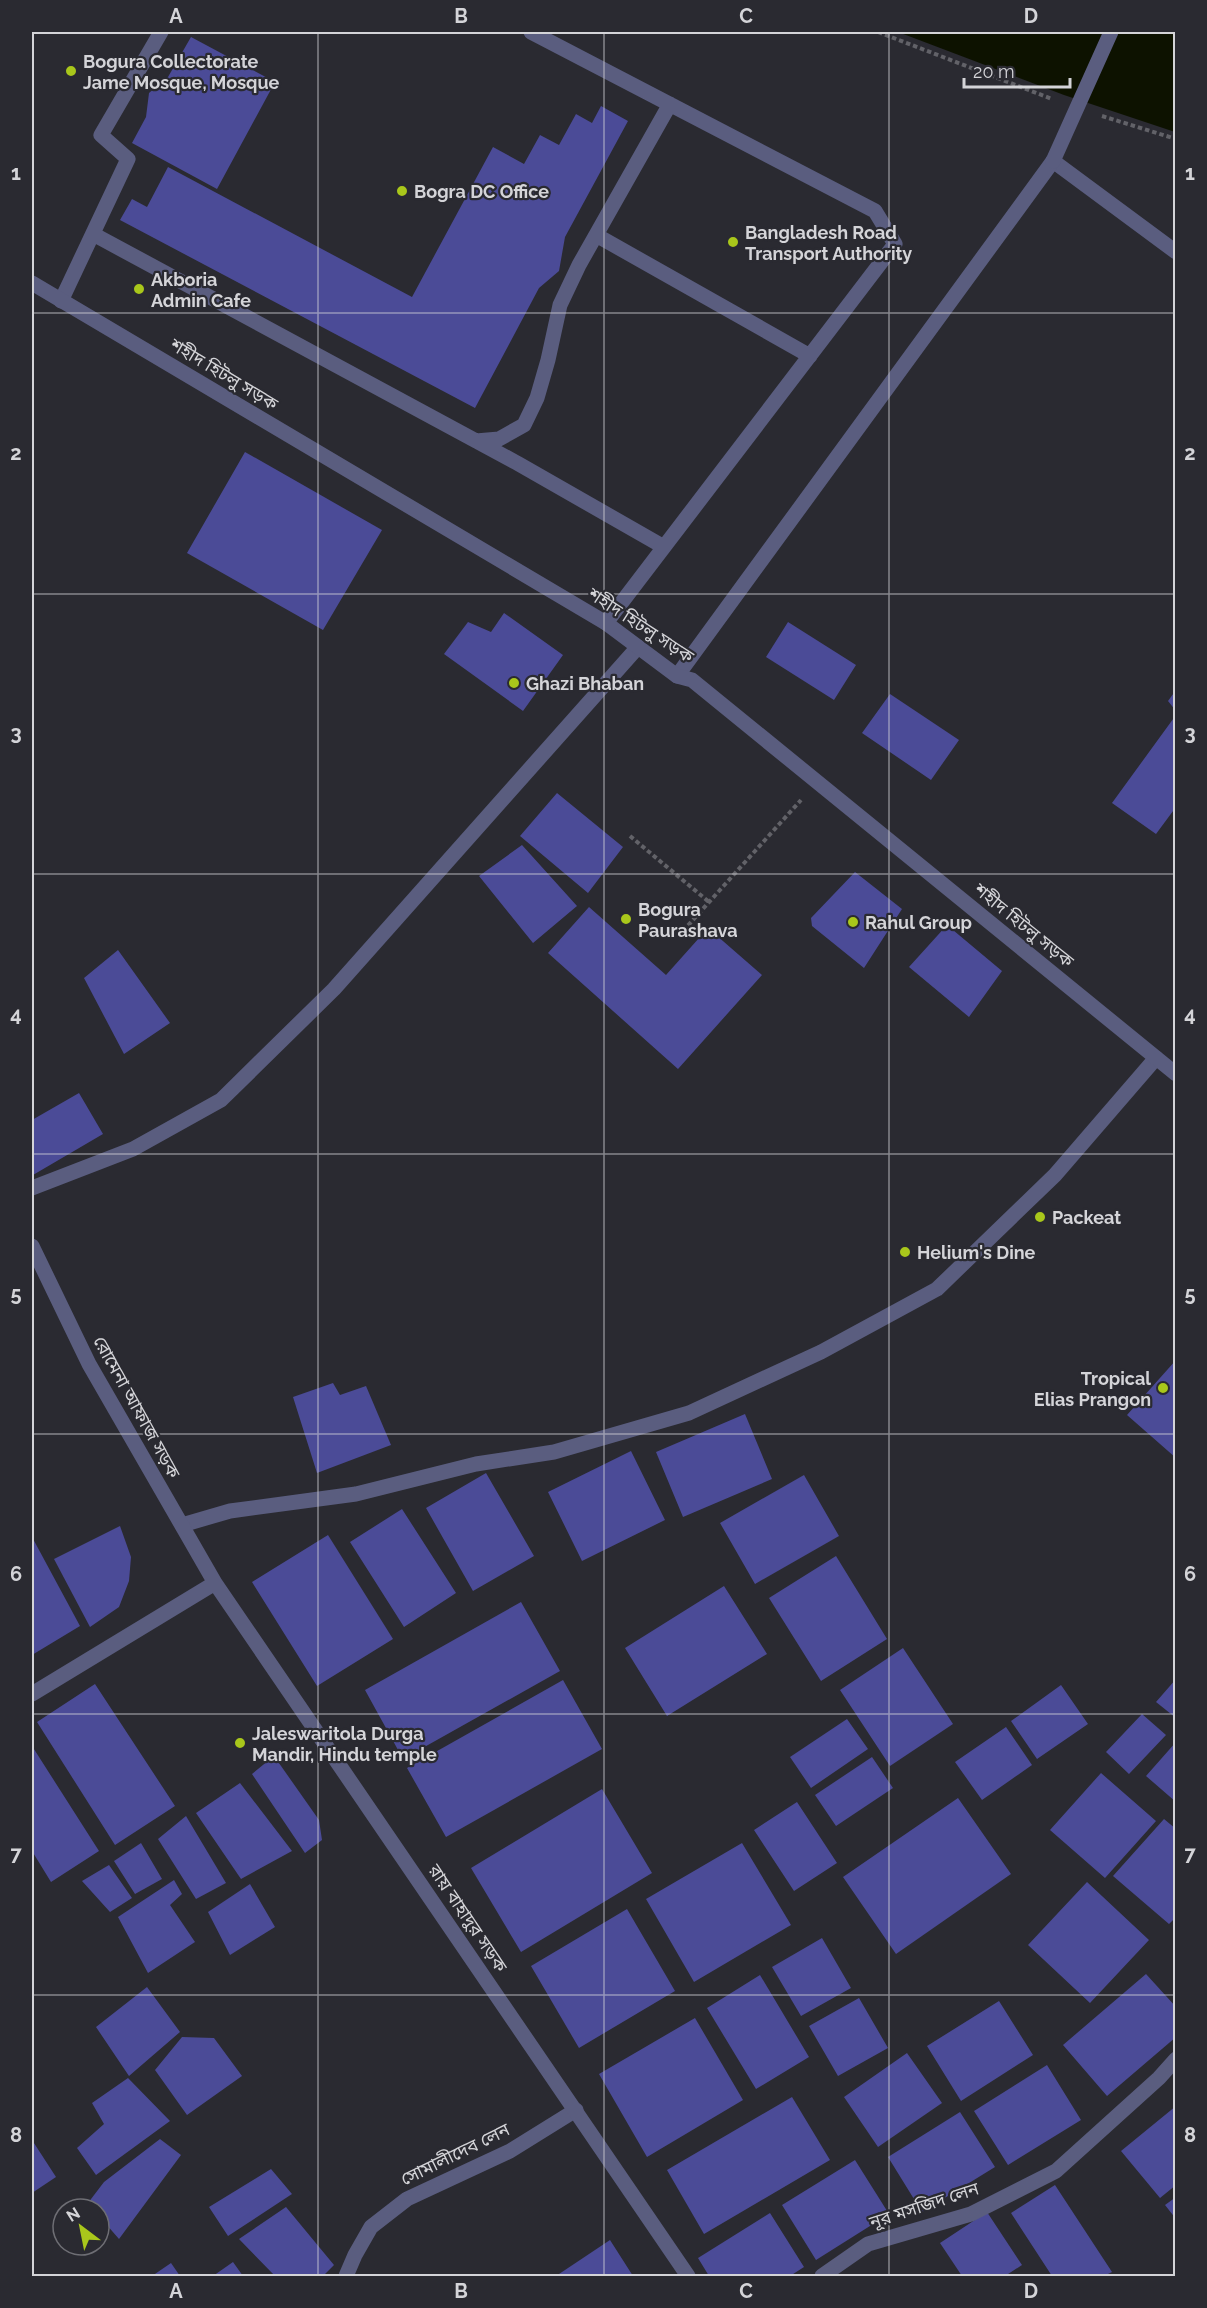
<svg xmlns="http://www.w3.org/2000/svg" width="1207" height="2308" viewBox="0 0 1207 2308" font-family="Raleway,'Noto Sans Bengali',sans-serif">
	<style>
		.water { fill: #0d1200 }
		.building { fill: #4b4b97 }
		.lines { fill: none; stroke-linecap: round; stroke-linejoin: round }
		.path { stroke: #626268; stroke-width: 4; stroke-dasharray: 4.5 3; stroke-linecap: butt }
		.service { stroke: #5a5d7f; stroke-width: 15 }
		.minor { stroke: #5a5d7f; stroke-width: 15 }
		.tertiary { stroke: #5a5d7f; stroke-width: 15 }
		.minor-bridge { stroke: #5a5d7f; stroke-width: 15 }
		.grid { fill: none; stroke: #d4d4d8; stroke-width: 1.5; stroke-opacity: 0.55 }
		.poi-dot { fill: #a9c71b; stroke: #2a2a31; stroke-width: 2 }
		.labels { text-anchor: middle; dominant-baseline: central; stroke-width: 4.5; stroke-linejoin: round; paint-order: stroke }
		.poi-label { font-size: 18px; font-weight: bold; fill: #d4d4d8; stroke: #2a2a31; text-anchor: start }
		.street-label { font-size: 18px; fill: #d4d4d8; stroke: #2a2a31 }
		.neatline { fill: none; stroke: #d4d4d8; stroke-width: 2 }
		.grid-label { font-size: 20px; text-anchor: middle; font-weight: bold; fill: #d4d4d8 }
	</style>
	<rect width="100%" height="100%" fill="#2a2a31"/>
	<!-- water -->
	<path class="water" d="M898,32H1175V132L1064,95Z"/>
	<!-- building -->
	<path class="building" d="M191,37L275,82L217,189L132,143L146,117L149,93L168,77Z
		M601,106L628,121L565,237L559,271L539,288L475,408L120,220L132,199L147,207L168,167L412,297L493,147L524,164L540,135L559,145L576,114L592,123Z
		M245,452L382,530L323,630L187,553Z
		M504,613L563,655L523,711L444,654L468,622L491,632Z
		M788,622L856,665L834,700L766,657Z
		M1176,690V711L1168,701Z
		M890,694L959,740L931,780L862,733Z
		M1176,715V807L1156,834L1112,803Z
		M557,793L623,847L588,893L520,836Z
		M522,845L577,906L533,943L479,876Z
		M855,872L902,909L864,968L812,926L811,918Z
		M589,907L666,975L708,928L762,975L678,1069L548,953Z
		M947,925L1002,971L969,1017L909,967Z
		M118,950L170,1023L124,1054L84,978Z
		M79,1093L103,1134L33,1175L32,1120Z
		M1176,1360V1458L1127,1415Z
		M333,1383L340,1395L366,1386L391,1445L317,1473L293,1397Z
		M745,1414L772,1479L683,1517L656,1452Z
		M631,1451L665,1520L582,1561L548,1492Z
		M486,1473L534,1556L473,1591L426,1508Z
		M804,1475L839,1536L755,1584L720,1523Z
		M402,1509L456,1593L404,1627L350,1542Z
		M120,1526L131,1557L129,1581L119,1607L90,1627L54,1559Z
		M328,1535L393,1639L317,1686L252,1582Z
		M32,1537L80,1626L32,1655Z
		M836,1556L887,1639L821,1681L769,1598Z
		M724,1586L767,1654L667,1716L625,1648Z
		M521,1602L560,1671L403,1759L365,1690Z
		M903,1648L953,1724L890,1766L840,1690Z
		M1176,1679V1718L1156,1702Z
		M563,1680L602,1749L446,1837L407,1768Z
		M95,1684L175,1806L115,1845L37,1722Z
		M1061,1685L1088,1724L1037,1759L1011,1721Z
		M1142,1714L1166,1735L1129,1774L1106,1752Z
		M847,1719L868,1749L811,1788L790,1757Z
		M1006,1727L1032,1765L982,1800L955,1762Z
		M1176,1742V1802L1146,1776Z
		M32,1746L99,1851L51,1882L32,1851Z
		M274,1756L319,1820L322,1840L305,1853L252,1774Z
		M872,1757L893,1788L836,1826L815,1795Z
		M1101,1773L1156,1821L1105,1878L1050,1830Z
		M240,1783L292,1851L241,1879L196,1813Z
		M602,1789L652,1873L521,1952L471,1868Z
		M958,1798L1011,1874L896,1954L843,1877Z
		M797,1802L837,1863L794,1891L754,1830Z
		M186,1816L226,1883L196,1899L158,1839Z
		M1164,1819L1176,1829V1917L1169,1924L1113,1876Z
		M141,1843L162,1879L135,1894L114,1861Z
		M742,1843L791,1925L694,1982L646,1899Z
		M109,1865L132,1898L110,1912L82,1881Z
		M174,1880L182,1894L170,1905L195,1942L148,1973L118,1917Z
		M1087,1882L1149,1940L1090,2003L1028,1945Z
		M250,1884L275,1927L230,1955L208,1912Z
		M627,1909L675,1991L579,2048L531,1966Z
		M822,1938L851,1988L801,2016L772,1967Z
		M1146,1974L1176,2007V2037L1107,2096L1063,2045Z
		M760,1975L809,2057L756,2089L707,2008Z
		M147,1987L180,2032L129,2076L96,2027Z
		M859,1998L888,2048L838,2076L809,2026Z
		M999,2001L1033,2055L961,2101L927,2046Z
		M695,2018L743,2100L647,2157L599,2074Z
		M182,2037L214,2038L242,2076L187,2115L155,2070Z
		M907,2053L942,2103L878,2147L844,2097Z
		M1047,2065L1081,2120L1008,2165L974,2111Z
		M128,2078L170,2121L96,2175L77,2148L104,2124L92,2103Z
		M792,2097L830,2160L704,2234L667,2170Z
		M1176,2106V2185L1160,2198L1121,2151Z
		M960,2112L995,2167L922,2212L888,2157Z
		M160,2139L181,2155L119,2239L99,2216V2209H93L88,2203L104,2182Z
		M32,2140L56,2177L32,2193Z
		M855,2160L889,2214L816,2260L782,2205Z
		M271,2169L292,2194L228,2236L209,2207Z
		M1055,2185L1112,2272L1104,2276H1052L1011,2213Z
		M1176,2197V2219L1165,2205Z
		M286,2207L334,2265L323,2276H275L239,2239Z
		M987,2212L1022,2265L1005,2276H962L940,2243Z
		M770,2213L804,2267L790,2276H709L698,2258Z
		M610,2240L633,2276H556Z
		M233,2262L243,2276H213Z
		M171,2263L180,2276H152Z"/>
	<g class="lines">
		<!-- path -->
		<path class="path" d="M878,32L1052,99
			M1102,116L1176,139
			M630,836L709,902
			M683,931L801,800"/>
		<!-- service -->
		<path class="service" d="M531,32L875,211L895,244L606,623
			M1053,161L1176,252
			M93,234L517,463L664,547
			M596,235L810,356
			M61,301L128,159L101,135L161,32
			M476,441L499,439L524,425L537,398L548,360L560,305L579,265L670,104"/>
		<!-- minor -->
		<path class="minor" d="M677,676L1053,161
			M32,1188L133,1149L221,1100L334,989L638,647
			M182,1525L230,1511L356,1494L476,1464L554,1452L689,1413L821,1352L937,1289L1055,1175L1156,1058
			M346,2276L355,2255L371,2227L407,2199L510,2151L576,2110"/>
		<!-- tertiary -->
		<path class="tertiary" d="M32,283L606,623L677,676L692,680L1176,1074
			M32,1246L89,1364L215,1583L688,2276
			M32,1694L215,1583
			M822,2276L868,2244L971,2214L1056,2171L1159,2078L1176,2059"/>
		<!-- minor-bridge -->
		<path class="minor-bridge" d="M1053,161L1111,32"/>
	</g>
	<!-- grid -->
	<path class="grid" d="M318,32V2276M604,32V2276M889,32V2276M32,313H1176M32,594H1176M32,874H1176M32,1154H1176M32,1434H1176M32,1714H1176M32,1995H1176"/>
	<!-- markers -->
	<g class="poi-dot">
		<circle cx="71" cy="71" r="6"/>
		<circle cx="402" cy="191" r="6"/>
		<circle cx="733" cy="242" r="6"/>
		<circle cx="139" cy="289" r="6"/>
		<circle cx="514" cy="683" r="6"/>
		<circle cx="626" cy="919" r="6"/>
		<circle cx="853" cy="922" r="6"/>
		<circle cx="1040" cy="1217" r="6"/>
		<circle cx="905" cy="1252" r="6"/>
		<circle cx="1163" cy="1388" r="6"/>
		<circle cx="240" cy="1743" r="6"/>
	</g>
	<g class="labels">
		<!-- poi labels -->
		<g class="poi-label">
			<text x="83" y="61">Bogura Collectorate<tspan x="83" dy="21">Jame Mosque, Mosque</tspan></text>
			<text x="414" y="191">Bogra DC Office</text>
			<text x="745" y="232">Bangladesh Road<tspan x="745" dy="21">Transport Authority</tspan></text>
			<text x="151" y="279">Akboria<tspan x="151" dy="21">Admin Cafe</tspan></text>
			<text x="526" y="683">Ghazi Bhaban</text>
			<text x="638" y="909">Bogura<tspan x="638" dy="21">Paurashava</tspan></text>
			<text x="865" y="922">Rahul Group</text>
			<text x="1052" y="1217">Packeat</text>
			<text x="917" y="1252">Helium's Dine</text>
			<text x="1151" y="1378" text-anchor="end">Tropical<tspan x="1151" dy="21">Elias Prangon</tspan></text>
			<text x="252" y="1733">Jaleswaritola Durga<tspan x="252" dy="21">Mandir, Hindu temple</tspan></text>
		</g>
		<!-- street labels -->
		<g class="street-label">
			<text transform="translate(224 374) rotate(31)">শহীদ হিটলু সড়ক</text>
			<text transform="translate(641 625) rotate(33)">শহীদ হিটলু সড়ক</text>
			<text transform="translate(1024 925) rotate(39)">শহীদ হিটলু সড়ক</text>
			<text transform="translate(137 1407) rotate(61)">রোমেনা আফাজ সড়ক</text>
			<text transform="translate(468 1918) rotate(56)">রায় বাহাদুর সড়ক</text>
			<text transform="translate(455 2154) rotate(-26)">সোমালীদেব লেন</text>
			<text transform="translate(924 2205) rotate(-18)">নূর মসজিদ লেন</text>
		</g>
	</g>
	<!-- border -->
	<rect width="1207" height="2308" fill="none" stroke="#2a2a31" stroke-width="66"/>
	<!-- north arrow -->
	<g transform="translate(81 2227) rotate(328)"><circle r="28" fill="#2a2a31" stroke="#6e6e74" stroke-width="1.5"/>
	<path d="M0-4.5L10 22L0 15L-10 22Z" fill="#a9c71b"/>
	<text y="-9" font-size="16" font-weight="bold" text-anchor="middle" fill="#d4d4d8">N</text>
	</g>
	<!-- scale -->
	<path d="M964 78v9h106v-9" fill="none" stroke="#d4d4d8" stroke-width="3"/>
	<text x="973" y="78" font-size="18" fill="#d4d4d8" stroke="#2a2a31" stroke-width="4.5" paint-order="stroke">20 m</text>
	<rect x="33" y="33" width="1141" height="2242" class="neatline"/>
	<g class="grid-label">
		<text x="176" y="23">A</text>
		<text x="461" y="23">B</text>
		<text x="746" y="23">C</text>
		<text x="1031" y="23">D</text>
		<text x="16" y="180">1</text>
		<text x="1190" y="180">1</text>
		<text x="16" y="460">2</text>
		<text x="1190" y="460">2</text>
		<text x="16" y="740">3</text>
		<text x="1190" y="740">3</text>
		<text x="16" y="1021">4</text>
		<text x="1190" y="1021">4</text>
		<text x="16" y="1301">5</text>
		<text x="1190" y="1301">5</text>
		<text x="16" y="1581">6</text>
		<text x="1190" y="1581">6</text>
		<text x="16" y="1861">7</text>
		<text x="1190" y="1861">7</text>
		<text x="16" y="2142">8</text>
		<text x="1190" y="2142">8</text>
		<text x="176" y="2298">A</text>
		<text x="461" y="2298">B</text>
		<text x="746" y="2298">C</text>
		<text x="1031" y="2298">D</text>
	</g>
</svg>
